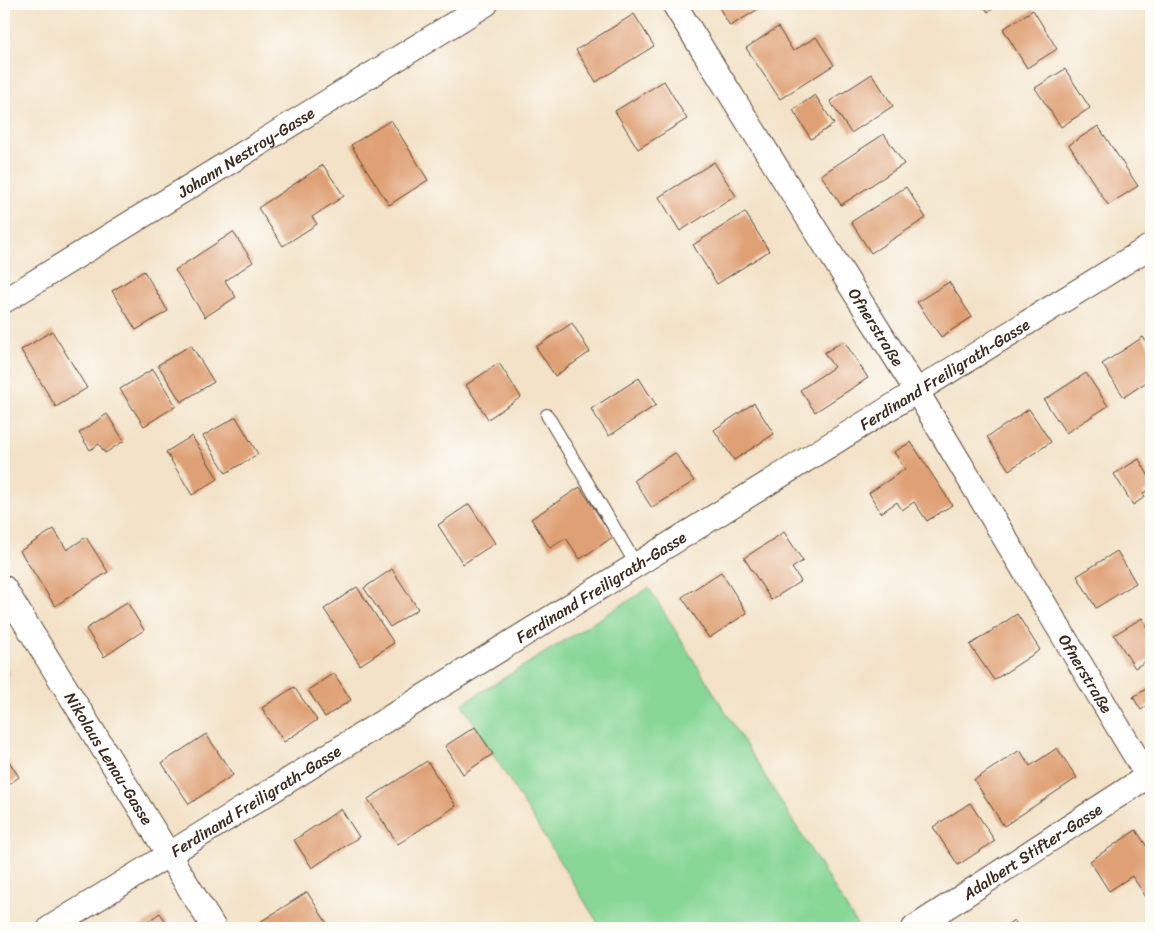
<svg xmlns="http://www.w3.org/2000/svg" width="1155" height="932" viewBox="0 0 1155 932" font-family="Sriracha,sans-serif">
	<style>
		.green { fill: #88d797; stroke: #62805a }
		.building { fill: #dfa075 }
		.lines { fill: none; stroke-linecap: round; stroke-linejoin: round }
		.lane-casing { stroke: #574637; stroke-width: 14 }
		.street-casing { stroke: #574637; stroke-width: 26 }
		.lane { stroke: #fff; stroke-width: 12 }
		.street { stroke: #fff; stroke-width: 24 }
		.labels { text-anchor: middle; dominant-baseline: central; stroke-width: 4.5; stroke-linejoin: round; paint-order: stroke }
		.street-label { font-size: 16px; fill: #3b2a1e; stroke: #fdfcf7 }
	</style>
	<rect width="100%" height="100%" fill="#fdfcf7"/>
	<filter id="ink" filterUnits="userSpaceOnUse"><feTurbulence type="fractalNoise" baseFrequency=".02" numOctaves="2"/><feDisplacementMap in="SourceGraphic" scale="10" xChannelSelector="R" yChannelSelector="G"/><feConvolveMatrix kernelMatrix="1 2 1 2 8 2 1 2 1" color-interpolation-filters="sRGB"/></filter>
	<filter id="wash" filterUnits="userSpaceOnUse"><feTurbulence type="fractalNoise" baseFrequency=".0096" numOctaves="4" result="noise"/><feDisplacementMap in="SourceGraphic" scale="20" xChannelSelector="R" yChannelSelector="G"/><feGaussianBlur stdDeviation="1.12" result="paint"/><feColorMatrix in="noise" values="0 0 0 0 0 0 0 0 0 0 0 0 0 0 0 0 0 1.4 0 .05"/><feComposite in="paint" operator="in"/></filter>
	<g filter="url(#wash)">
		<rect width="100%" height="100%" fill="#f3e2c7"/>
		<!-- green -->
		<path class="green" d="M649,588L859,928H601L462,704Z"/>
		<g id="blocks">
			<!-- building -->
			<path class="building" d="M717,4H767L730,26Z
				M982,4H1000L988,12Z
				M1033,10L1057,49L1027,68L1003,29Z
				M634,14L654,46L596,82L576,50Z
				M778,27L793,51L816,37L834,65L780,99L746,48Z
				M1065,69L1090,108L1061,127L1035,88Z
				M872,74L893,106L851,133L830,101Z
				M664,81L687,119L638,149L615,111Z
				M815,95L834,124L811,139L793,110Z
				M391,120L428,180L389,205L351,145Z
				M1098,126L1138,186L1108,205L1069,145Z
				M884,134L904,164L841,205L821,175Z
				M714,162L736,196L680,231L659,197Z
				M323,165L344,196L312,217L317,224L283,246L258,208Z
				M906,187L926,218L871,253L851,222Z
				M745,212L769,251L717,284L693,245Z
				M233,232L253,262L225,281L236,297L205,317L175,270Z
				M144,271L168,311L136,330L112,291Z
				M949,282L972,317L941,337L917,302Z
				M572,323L590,352L555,376L536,347Z
				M52,331L87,388L56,407L21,350Z
				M1143,337L1151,350V379L1124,397L1102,364Z
				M844,341L868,378L815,412L800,390L834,367L824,353Z
				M191,345L214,382L181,402L158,365Z
				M499,363L521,397L488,419L466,385Z
				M153,369L176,406L144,426L120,389Z
				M1086,373L1108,406L1066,433L1044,400Z
				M639,378L656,405L609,436L591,409Z
				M754,403L774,434L734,460L714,430Z
				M1029,409L1051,442L1009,470L987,437Z
				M107,414L124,441L105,453L99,444L90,450L79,433Z
				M236,417L258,454L226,473L203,436Z
				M192,436L218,479L192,495L166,452Z
				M911,442L952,505L927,521L914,502L902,510L897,502L881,513L869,493L905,469L894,452Z
				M675,453L694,481L652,508L634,480Z
				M1139,459L1151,480V489L1143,493L1145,497L1133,505L1114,474Z
				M580,487L613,537L580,559L566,538L550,548L531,519Z
				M469,504L495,543L463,564L438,525Z
				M54,529L67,550L86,537L108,572L55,606L20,551Z
				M784,532L803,561L792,568L801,581L771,600L744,558Z
				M1117,551L1136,583L1096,608L1077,576Z
				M392,569L418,609L390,627L364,588Z
				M721,572L747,613L709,638L682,597Z
				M357,587L394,643L360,665L324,609Z
				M127,602L144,630L104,657L86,629Z
				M1017,614L1040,650L994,680L970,645Z
				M1142,618L1151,633V658L1135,668L1114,635Z
				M4,664L10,674L4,678Z
				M334,673L351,700L325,717L308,690Z
				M1151,686V703L1141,710L1133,697Z
				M294,687L317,720L284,742L262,708Z
				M475,727L493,754L463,774L445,746Z
				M206,734L233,775L189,804L162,763Z
				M1057,748L1077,778L1004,826L974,780L1020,750L1030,766Z
				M8,760L19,777L4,788V763Z
				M427,761L456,806L398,844L368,799Z
				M970,803L995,841L958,865L933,827Z
				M341,809L359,837L312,868L294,840Z
				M1136,830L1151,853V898L1148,900L1132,876L1109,891L1090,861Z
				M307,892L330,928H260L257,924Z
				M160,913L170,928H138Z
				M1014,920L1019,928H1002Z"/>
		</g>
	</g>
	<g filter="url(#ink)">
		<use href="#blocks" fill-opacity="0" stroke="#574637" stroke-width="1"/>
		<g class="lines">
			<!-- lane casing -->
			<g class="lane-casing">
				<path id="lane" d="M547,415L636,564"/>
			</g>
			<!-- street casing -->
			<g class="street-casing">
				<g id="street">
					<path id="s1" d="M674,4L916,390L1151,782"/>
					<path id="s2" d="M4,301L486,4"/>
					<path id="s3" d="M4,588L214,928"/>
					<path id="s4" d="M50,928L1151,246"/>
					<path id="s5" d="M914,928L1151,774"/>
				</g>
			</g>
			<!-- lane -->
			<use href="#lane" class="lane"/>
			<!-- street -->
			<use href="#street" class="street"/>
		</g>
	</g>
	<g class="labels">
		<!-- street labels -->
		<g class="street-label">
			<text stroke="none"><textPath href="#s2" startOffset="284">Johann Nestroy-Gasse</textPath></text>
			<text stroke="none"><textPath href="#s1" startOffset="381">Ofnerstraße</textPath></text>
			<text stroke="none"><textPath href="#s4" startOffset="1052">Ferdinand Freiligrath-Gasse</textPath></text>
			<text stroke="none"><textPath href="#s4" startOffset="648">Ferdinand Freiligrath-Gasse</textPath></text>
			<text stroke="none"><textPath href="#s1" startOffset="786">Ofnerstraße</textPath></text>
			<text stroke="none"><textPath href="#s3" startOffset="200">Nikolaus Lenau-Gasse</textPath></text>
			<text stroke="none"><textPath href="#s4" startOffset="242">Ferdinand Freiligrath-Gasse</textPath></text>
			<text stroke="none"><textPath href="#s5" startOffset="141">Adalbert Stifter-Gasse</textPath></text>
		</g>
	</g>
	<!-- margin -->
	<rect width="1155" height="932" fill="none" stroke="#fdfcf7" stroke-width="20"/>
</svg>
